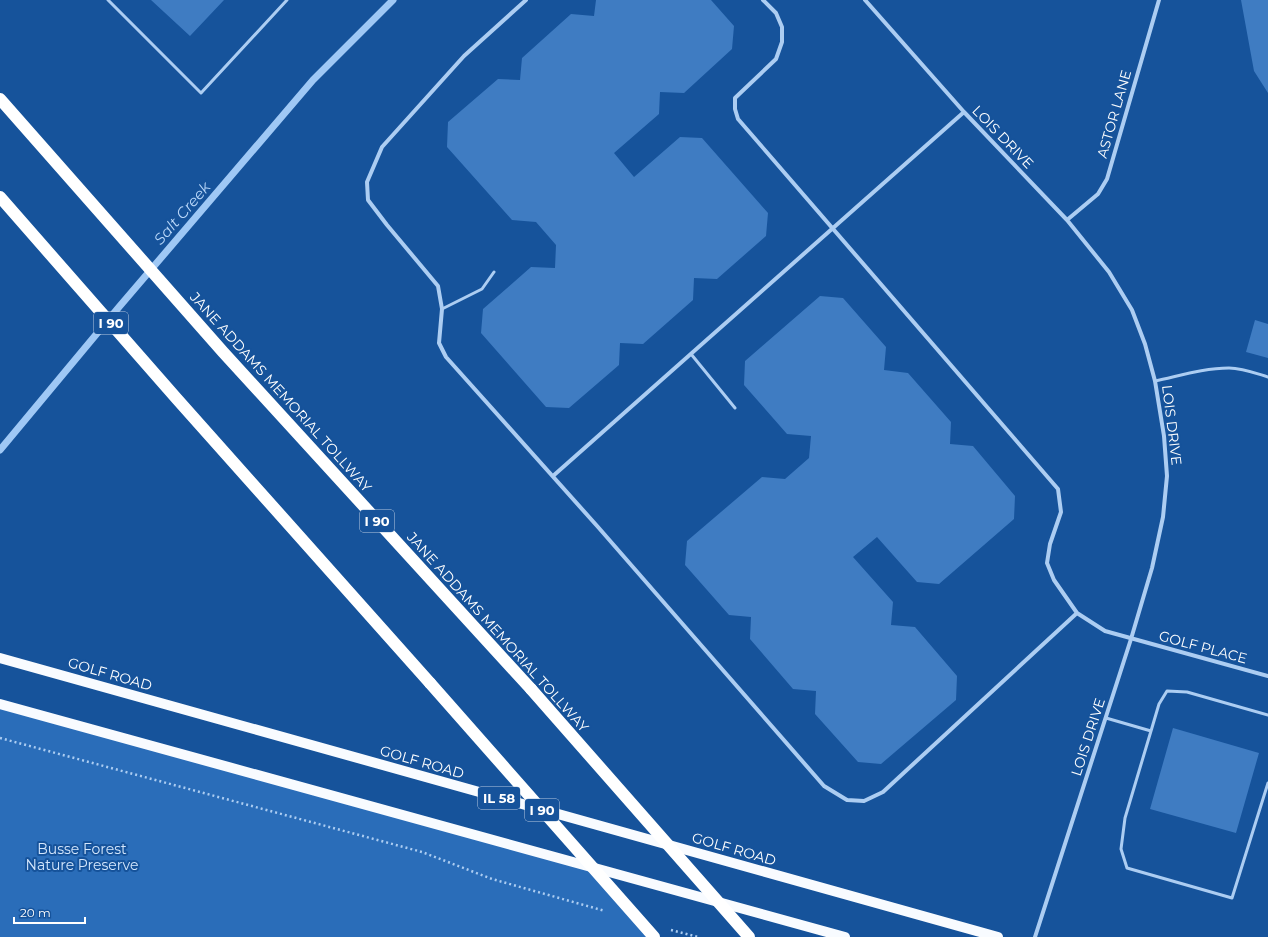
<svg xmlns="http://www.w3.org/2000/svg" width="1268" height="937" viewBox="0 0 1268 937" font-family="Montserrat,sans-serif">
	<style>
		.green { fill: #2a6db9 }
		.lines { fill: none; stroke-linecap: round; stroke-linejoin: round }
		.stream { stroke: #9fc8f5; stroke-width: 7 }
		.building { fill: #3f7cc2 }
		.path { stroke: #accdf2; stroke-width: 2.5; stroke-dasharray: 2 3; stroke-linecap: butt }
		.lane { stroke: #accdf2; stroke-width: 3 }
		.street { stroke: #accdf2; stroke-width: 4 }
		.primary { stroke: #f8fbff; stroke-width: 10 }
		.highway { stroke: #fff; stroke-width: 12 }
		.highway-bridge { stroke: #fff; stroke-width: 12 }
		.labels { text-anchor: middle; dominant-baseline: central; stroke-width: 4; stroke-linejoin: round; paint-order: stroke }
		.shield { fill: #16539b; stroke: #b9cbe1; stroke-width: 1 }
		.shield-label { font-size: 13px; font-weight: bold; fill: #fff }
		.street-label { font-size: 14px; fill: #fff; stroke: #16539b }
		.park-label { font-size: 14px; fill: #d4e7fd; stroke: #16539b }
		.water-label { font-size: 15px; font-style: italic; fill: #b9d7f9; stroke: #16539b }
	</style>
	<rect width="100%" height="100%" fill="#16539b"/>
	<!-- green -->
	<path class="green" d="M0,705L592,869L652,937H0Z"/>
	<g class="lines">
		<!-- stream -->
		<path class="stream" d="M0,450L119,307L313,80L393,0"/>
	</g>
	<!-- building -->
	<path class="building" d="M151,0H224L190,36Z
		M596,0H711L734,26L732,49L684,93L660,92L659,114L614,153L634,177L680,137L702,138L768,213L766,236L717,279L694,278L693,300L643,344L620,343L619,365L569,408L546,407L481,333L483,309L531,267L555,268L556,245L536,222L512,220L447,147L448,122L498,79L520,80L522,58L571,14L594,16Z
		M1241,0H1268V93L1254,71Z
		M820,296L843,298L886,347L884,370L908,373L951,422L950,444L973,446L1015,496L1014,519L939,584L917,582L877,537L853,557L893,602L891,625L915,627L957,676L956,700L881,764L858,762L815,714L816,691L793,689L750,639L751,617L729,615L685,565L687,541L762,477L785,479L809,458L811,436L787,434L744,385L745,361Z
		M1255,320L1268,324V358L1246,352Z
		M1173,728L1259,753L1236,833L1150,809Z"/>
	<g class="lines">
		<!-- path -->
		<path class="path" d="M0,738L422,852L492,879L605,911
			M671,930L698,937"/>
		<!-- lane -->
		<path class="lane" d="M108,0L201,93L287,0
			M442,309L482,289L494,272
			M691,354L735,408
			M1155,381C1179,376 1204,368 1229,368C1242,368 1255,373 1268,377
			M1106,718L1151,731L1159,704L1167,691L1187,692L1268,715
			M1151,731L1125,818L1121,849L1127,868L1232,898L1268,783"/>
		<!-- street -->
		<path class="street" d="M526,0L464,56L382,147L367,182L368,200L387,225L438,286L442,309L439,343L446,357L598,527L824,786L847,800L864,801L883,792L1077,613
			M763,0L776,13L782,27V42L776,59L735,98V109L738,119L1058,489L1061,512L1050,544L1047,563L1054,580L1077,613L1105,631L1268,676
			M865,0L964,112L1067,220L1109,272L1132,310L1145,344L1155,381L1164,436L1167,476L1163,517L1152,568L1131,639L1035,937
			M1067,220L1098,194L1107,179L1159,0
			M553,476L964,112"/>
		<!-- primary -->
		<path class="primary" d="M0,658L998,937
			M0,704L845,937"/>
		<!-- highway -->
		<path class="highway" d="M0,99L223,352L531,689
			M0,197L177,399L430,683"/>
		<!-- highway-bridge -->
		<path class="highway-bridge" d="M430,683L654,937
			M531,689L749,937"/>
	</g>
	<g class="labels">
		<!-- shield labels -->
		<g class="shield">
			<rect x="94" y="312" width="34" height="22" rx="3"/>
			<rect x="360" y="510" width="34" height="22" rx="3"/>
			<rect x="478" y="787" width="42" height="22" rx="3"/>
			<rect x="525" y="799" width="34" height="22" rx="3"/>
		</g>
		<g class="shield-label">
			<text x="111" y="323">I 90</text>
			<text x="377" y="521">I 90</text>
			<text x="499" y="798">IL 58</text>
			<text x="542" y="810">I 90</text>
		</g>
		<!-- street labels -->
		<g class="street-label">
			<text transform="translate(1114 114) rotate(-74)">ASTOR LANE</text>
			<text transform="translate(1003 137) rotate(46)">LOIS DRIVE</text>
			<text transform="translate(281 392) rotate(48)">JANE ADDAMS MEMORIAL TOLLWAY</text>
			<text transform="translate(1172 425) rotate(83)">LOIS DRIVE</text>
			<text transform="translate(498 632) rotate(48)">JANE ADDAMS MEMORIAL TOLLWAY</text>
			<text transform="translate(1203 647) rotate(15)">GOLF PLACE</text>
			<text transform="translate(110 674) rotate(16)">GOLF ROAD</text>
			<text transform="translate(1088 737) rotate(-72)">LOIS DRIVE</text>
			<text transform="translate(422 762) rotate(16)">GOLF ROAD</text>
			<text transform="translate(734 849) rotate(16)">GOLF ROAD</text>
		</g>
		<!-- park labels -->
		<g class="park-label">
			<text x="82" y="849">Busse Forest<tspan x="82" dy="16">Nature Preserve</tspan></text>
		</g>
		<!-- water labels -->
		<g class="water-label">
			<text transform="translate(182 213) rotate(-49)">Salt Creek</text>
		</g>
	</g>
	<!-- scale -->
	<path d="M14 917v6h71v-6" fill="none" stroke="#ffffff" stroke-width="2"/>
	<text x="20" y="917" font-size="12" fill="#ffffff" stroke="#16539b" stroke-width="3" paint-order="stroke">20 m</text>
</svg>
